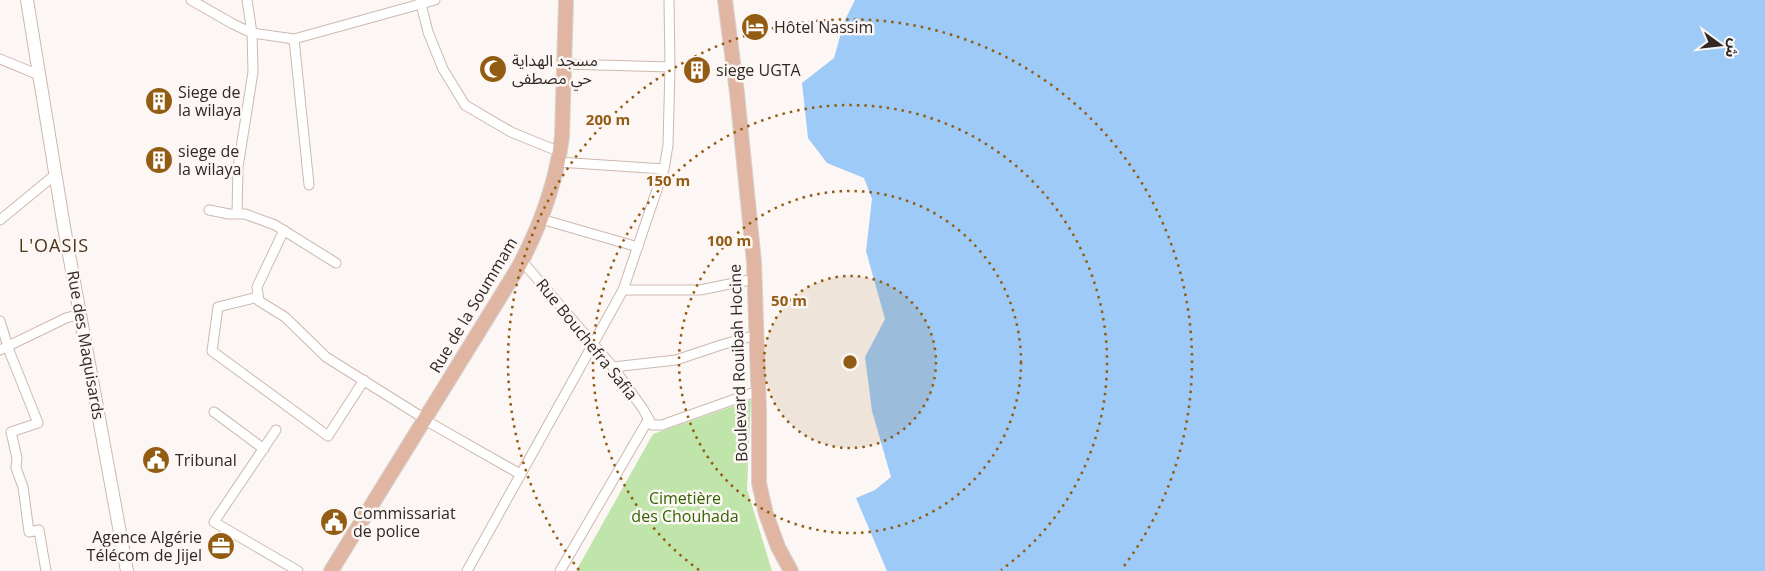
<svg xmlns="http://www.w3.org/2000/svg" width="1765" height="571" viewBox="0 0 1765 571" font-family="'Open Sans','Noto Sans Arabic',sans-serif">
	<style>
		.green { fill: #bfe5aa }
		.water { fill: #9dcaf6 }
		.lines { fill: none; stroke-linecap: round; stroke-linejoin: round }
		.street-casing { stroke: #ceb8ae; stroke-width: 11 }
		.secondary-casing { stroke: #ceb8ae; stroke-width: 14 }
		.primary-casing { stroke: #d6d4d3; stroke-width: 16 }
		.street { stroke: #fff; stroke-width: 9 }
		.secondary { stroke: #fff; stroke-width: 12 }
		.primary { stroke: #e0b6a2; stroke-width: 14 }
		.ring { fill: none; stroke: #925c12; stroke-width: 2.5; stroke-dasharray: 2.5 5 }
		.labels { text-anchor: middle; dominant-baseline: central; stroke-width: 5; stroke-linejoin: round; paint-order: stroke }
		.poi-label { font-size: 16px; fill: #302824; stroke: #fcf7f5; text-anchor: start }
		.street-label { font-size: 16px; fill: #302824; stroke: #fcf7f5 }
		.park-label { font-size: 16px; fill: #346301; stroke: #fcf7f5 }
		.neighbourhood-label { font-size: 18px; letter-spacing: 1px; fill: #4e3414; stroke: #fcf7f5 }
		.centre { fill: #925c12; stroke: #fcf7f5; stroke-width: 2.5 }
		.ring-label { font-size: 15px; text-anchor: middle; font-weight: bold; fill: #925c12; stroke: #fcf7f5; stroke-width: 5; stroke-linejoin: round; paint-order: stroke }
	</style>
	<rect width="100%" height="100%" fill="#fcf7f5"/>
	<!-- green -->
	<path class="green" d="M751,400L747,489L772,571H576L653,434Z"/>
	<!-- water -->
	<path class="water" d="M855,0H1765V571H887L856,498L875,490L891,477L872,411L865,357L885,319L866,251L872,199L864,178L827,163L808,138L802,83L834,58L844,22Z"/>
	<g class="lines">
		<!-- street casing -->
		<g class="street-casing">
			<path id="street" d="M191,0L233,24L252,33L294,39L435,0
				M420,0L428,32L443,69L465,105L511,132L560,152
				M294,39L309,185
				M0,59L39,75
				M564,64L670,67
				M558,162L664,169
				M209,210L229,214H245L275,225L336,263
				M237,214L238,167L253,72L252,33L247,0
				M541,219L638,247
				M0,220L56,174
				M284,230L257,287L259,301L285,317L326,357L425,419
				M522,261L613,367L643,409L652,425H662L758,391
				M623,290H700L754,279
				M258,297L218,307L212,351L328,436L364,380
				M0,321L10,353L38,423L11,432L17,458L16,468L23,487L29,532L39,530L46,571
				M0,350L66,318L80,314
				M613,367L676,360L721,345L756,335
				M214,412L264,449
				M425,420L520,474
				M276,430L214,522L298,571
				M467,571L623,290L664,169L668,145L670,67L669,0
				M560,571L648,420"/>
		</g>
		<!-- secondary casing -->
		<g class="secondary-casing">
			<path id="secondary" d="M27,0L64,227L127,571"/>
		</g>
		<!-- primary casing -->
		<g class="primary-casing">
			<path id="primary" d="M725,0L737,93L754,262L759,409V483L766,514L778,547L791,571
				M331,571L518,268C540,227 556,183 562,137L566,0"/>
		</g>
		<!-- street -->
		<use href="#street" class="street"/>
		<!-- secondary -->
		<use href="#secondary" class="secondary"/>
		<!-- primary -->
		<use href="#primary" class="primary"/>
	</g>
	<!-- distance rings -->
	<circle cx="850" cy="362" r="86" fill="#925c12" fill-opacity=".12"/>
	<g class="ring">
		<circle cx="850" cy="362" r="86"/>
		<circle cx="850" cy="362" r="171"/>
		<path d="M699 570A257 257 0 1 1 1001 570"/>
		<path d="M579 570A342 342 0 1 1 1121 570"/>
	</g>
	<!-- icons -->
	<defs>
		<g id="hotel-disc" transform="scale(1.4375)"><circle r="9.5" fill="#925c12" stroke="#fcf7f5"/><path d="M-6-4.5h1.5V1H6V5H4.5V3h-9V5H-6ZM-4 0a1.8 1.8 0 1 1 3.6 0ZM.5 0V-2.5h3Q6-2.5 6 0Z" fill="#fff"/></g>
		<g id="mosque-disc" transform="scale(1.4375)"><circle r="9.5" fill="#925c12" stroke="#fcf7f5"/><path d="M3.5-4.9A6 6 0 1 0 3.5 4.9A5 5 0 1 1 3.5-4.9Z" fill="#fff"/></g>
		<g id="building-disc" transform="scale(1.4375)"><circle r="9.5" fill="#925c12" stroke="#fcf7f5"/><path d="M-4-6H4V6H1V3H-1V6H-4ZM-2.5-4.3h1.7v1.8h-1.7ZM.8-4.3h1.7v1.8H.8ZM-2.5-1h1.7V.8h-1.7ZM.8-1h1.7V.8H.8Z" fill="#fff"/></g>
		<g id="civic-disc" transform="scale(1.4375)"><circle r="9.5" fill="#925c12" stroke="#fcf7f5"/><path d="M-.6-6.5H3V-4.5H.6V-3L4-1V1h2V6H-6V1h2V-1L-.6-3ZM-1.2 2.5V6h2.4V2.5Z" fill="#fff"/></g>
		<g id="office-disc" transform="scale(1.4375)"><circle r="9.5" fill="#925c12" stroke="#fcf7f5"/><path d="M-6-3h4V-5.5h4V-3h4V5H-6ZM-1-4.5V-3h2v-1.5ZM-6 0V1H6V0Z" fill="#fff"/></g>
	</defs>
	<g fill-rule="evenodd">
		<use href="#hotel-disc" x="755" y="27"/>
		<use href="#mosque-disc" x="493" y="69"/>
		<use href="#building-disc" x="697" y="70"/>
		<use href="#building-disc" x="159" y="101"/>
		<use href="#building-disc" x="159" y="160"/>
		<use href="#civic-disc" x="156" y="460"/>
		<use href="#civic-disc" x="334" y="522"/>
		<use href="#office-disc" x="221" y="546"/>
	</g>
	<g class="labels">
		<!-- poi labels -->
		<g class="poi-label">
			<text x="774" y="27">Hôtel Nassim</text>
			<text x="512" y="60">مسجد الهداية<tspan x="512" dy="18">حي مصطفى</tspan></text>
			<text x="716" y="70">siege UGTA</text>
			<text x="178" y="92">Siege de<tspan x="178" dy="18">la wilaya</tspan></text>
			<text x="178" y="151">siege de<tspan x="178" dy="18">la wilaya</tspan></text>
			<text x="175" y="460">Tribunal</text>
			<text x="353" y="513">Commissariat<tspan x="353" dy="18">de police</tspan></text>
			<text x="202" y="537" text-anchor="end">Agence Algérie<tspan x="202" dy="18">Télécom de Jijel</tspan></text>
		</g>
		<!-- street labels -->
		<g class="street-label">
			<text transform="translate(473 305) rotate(-59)">Rue de la Soummam</text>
			<text transform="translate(587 339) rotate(51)">Rue Bouchefra Safia</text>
			<text transform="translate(86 345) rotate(80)">Rue des Maquisards</text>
			<text transform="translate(738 363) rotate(-92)">Boulevard Rouibah Hocine</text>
		</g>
		<!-- park labels -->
		<g class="park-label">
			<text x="685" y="498">Cimetière<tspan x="685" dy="18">des Chouhada</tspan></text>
		</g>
		<!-- neighbourhood labels -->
		<g class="neighbourhood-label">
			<text x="54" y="245">L'OASIS</text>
		</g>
	</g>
	<circle cx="850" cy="362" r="8" class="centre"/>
	<g class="ring-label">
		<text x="608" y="125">200 m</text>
		<text x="668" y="186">150 m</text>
		<text x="729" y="246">100 m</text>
		<text x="789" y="306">50 m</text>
	</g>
	<!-- north arrow -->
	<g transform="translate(1720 45) rotate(105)" stroke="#fcf7f5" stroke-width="4" paint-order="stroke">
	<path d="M0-4L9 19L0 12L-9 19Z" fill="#302824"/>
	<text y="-8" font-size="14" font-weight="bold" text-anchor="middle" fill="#302824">ش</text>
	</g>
</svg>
